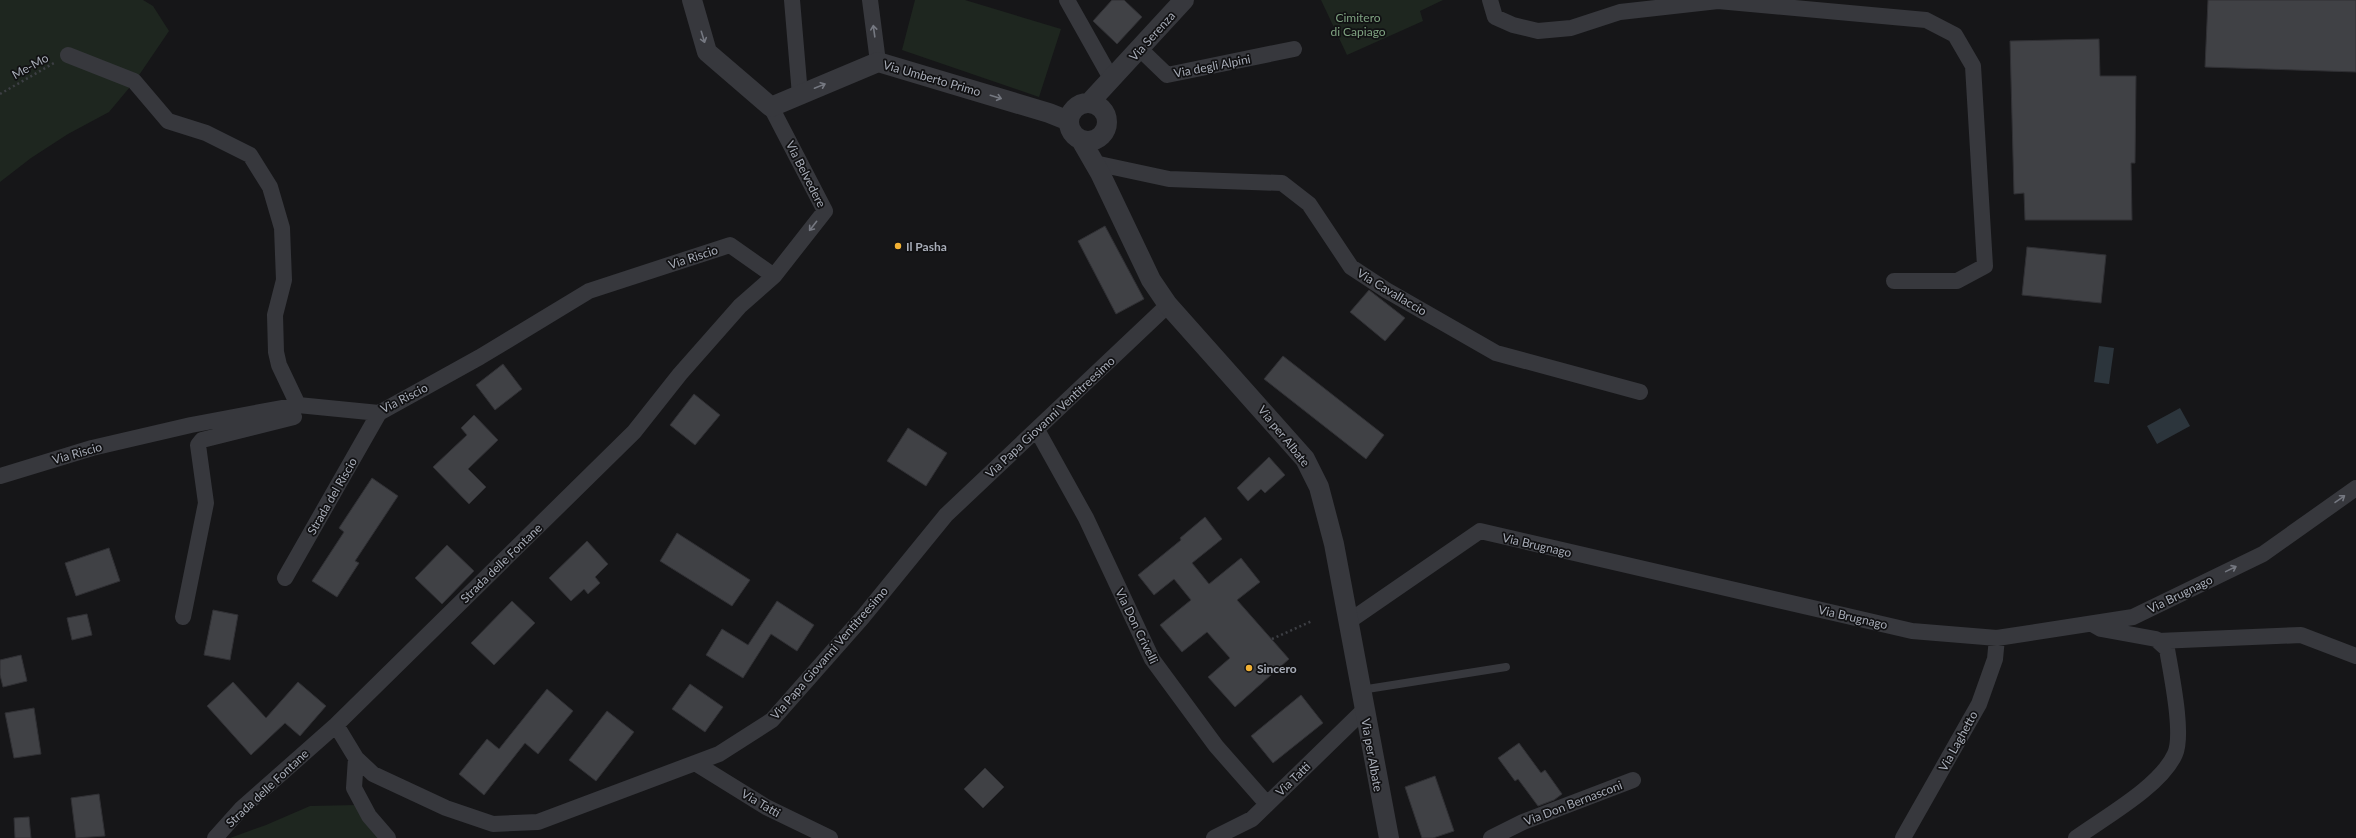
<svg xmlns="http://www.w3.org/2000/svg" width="2356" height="838" viewBox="0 0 2356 838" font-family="Lato,sans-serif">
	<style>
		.green { fill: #1e261f }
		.water { fill: #2c353c }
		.building { fill: #404145; stroke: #303034 }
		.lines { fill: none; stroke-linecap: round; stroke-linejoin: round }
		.path { stroke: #3d3f44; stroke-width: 2.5; stroke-dasharray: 2 3; stroke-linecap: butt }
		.service { stroke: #37383d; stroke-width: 8 }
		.minor { stroke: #37383d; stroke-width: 16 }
		.tertiary { stroke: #37383d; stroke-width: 20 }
		.oneway { stroke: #757881 }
		.poi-dot { fill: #f2b134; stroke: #111113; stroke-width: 1.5 }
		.labels { text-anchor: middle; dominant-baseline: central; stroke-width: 3.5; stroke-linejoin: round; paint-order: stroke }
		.park-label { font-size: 12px; fill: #7fa381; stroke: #111113 }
		.street-label { font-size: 12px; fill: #a8adb8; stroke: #111113 }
		.poi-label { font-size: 12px; font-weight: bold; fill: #a8adb8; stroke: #111113; text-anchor: start }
	</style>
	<rect width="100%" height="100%" fill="#161618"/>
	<!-- green -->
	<path class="green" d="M0,0H143L153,6L169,31L135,81L109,112L68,134L31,158L0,182Z
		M915,0H965L1061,29L1039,97L902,50Z
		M1321,0H1443L1420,11L1423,21L1347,55Z
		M357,805L392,838H230L266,825L310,806Z"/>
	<!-- water -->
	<path class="water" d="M2099,346L2114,348L2109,384L2094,382Z
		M2180,408L2190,426L2157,444L2147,426Z"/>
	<!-- building -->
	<path class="building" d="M1112,0H1124L1142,17L1117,44L1093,21Z
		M2208,0H2356V72L2205,67Z
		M2099,39L2100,76H2136L2135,163H2131L2132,220H2025L2024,193L2014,194L2010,41Z
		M1105,226L1144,299L1116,314L1078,241Z
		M2027,247L2106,255L2101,303L2022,295Z
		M1369,290L1405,318L1385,341L1350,312Z
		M1283,356L1384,435L1366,459L1264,379Z
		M503,364L522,389L495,410L476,385Z
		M694,394L720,415L695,445L670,425Z
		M474,415L498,440L468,469L486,487L469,504L433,467L467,435L461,428Z
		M908,428L947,453L926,486L887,461Z
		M1269,457L1285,475L1265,493L1261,489L1248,501L1237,488Z
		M372,478L398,496L355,561L359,563L337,597L312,581L344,532L339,528Z
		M1205,517L1222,539L1192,563L1209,584L1241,558L1260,582L1237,600L1289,659L1235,707L1208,677L1230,658L1207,632L1182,652L1160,625L1191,600L1174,579L1154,595L1138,575L1181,540L1180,538Z
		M677,533L750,580L732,606L660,561Z
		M587,541L608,564L595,577L600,583L588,594L584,589L571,601L549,578Z
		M447,545L474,571L442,604L415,578Z
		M109,548L120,581L76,596L65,563Z
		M512,601L535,623L494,665L471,643Z
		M777,601L814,625L797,651L771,634L743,678L706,655L722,629L748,645Z
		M213,610L238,615L230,660L204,655Z
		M87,614L92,635L72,640L67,618Z
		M21,655L27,681L3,687L0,675V660Z
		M233,682L266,718L298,682L326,706L300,736L285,723L251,755L207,706Z
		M690,684L723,707L705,732L672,709Z
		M547,689L573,711L538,754L525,743L484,795L459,774L487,739L499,749Z
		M1301,695L1323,723L1273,763L1251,736Z
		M34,708L41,754L14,758L5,713Z
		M607,711L634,732L596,781L569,760Z
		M1519,743L1541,773L1545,770L1562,794L1554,800L1538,806L1518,779L1515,781L1498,758Z
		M985,768L1004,787L983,808L964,789Z
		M1435,776L1454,831L1433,838H1422L1405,787Z
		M99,794L105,836L76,838L71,798Z
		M29,817L31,838H15L14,818Z"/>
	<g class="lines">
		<!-- path -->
		<path class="path" d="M0,94L54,63
			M1272,639L1312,621"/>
		<!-- service -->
		<path class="service" d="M1361,690L1506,667"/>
		<!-- minor -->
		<path class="minor" d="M792,0L800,95
			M870,0L878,62
			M1067,0L1112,80
			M1490,0L1495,17L1513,25L1538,31L1571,28L1620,12L1718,1L1926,20L1955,35L1973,66L1985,266L1957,281H1894
			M1140,49L1167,75L1294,49
			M68,55L134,81L168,121L206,133L250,155L270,187L282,228L284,280L275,315L276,352L279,365L298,405
			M1099,164L1169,179L1282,183L1309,204L1351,267L1386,290L1496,353L1640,392
			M1037,430L1086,518L1152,659L1216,746L1267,804
			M0,476L92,448L191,425L298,405L379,413L480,357L589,291L730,245L774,276
			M285,578L379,413
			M183,617L206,503L198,445L202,440L294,417
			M1348,622L1480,531L1912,631L1997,638L2133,617L2263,554L2356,488
			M2158,641L2301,635L2356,656
			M336,725L356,758L373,774L446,808L493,824L538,822L719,754L772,720L862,618L946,515L1168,305
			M356,758L354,788L369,816L388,838
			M695,763L766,807L830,838
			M215,838L241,809L336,725L634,432L680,374L740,306L774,276L825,211L771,107
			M1214,838L1252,819L1364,710
			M1491,838L1523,822L1633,780
			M1903,838L1979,704L1995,659L1997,638
			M2076,838C2105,817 2161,786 2175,754C2184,734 2171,673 2167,649L2156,639L2101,629L2094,625"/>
		<!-- tertiary -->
		<path class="tertiary" d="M692,0L707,52L771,107L878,62L1049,113L1069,121
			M1089,103L1184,0
			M1069 122a19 19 0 1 1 38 0a19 19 0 1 1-38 0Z
			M1081,140L1100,173L1151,280L1168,305L1305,459L1319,487L1334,544L1389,838"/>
	</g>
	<!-- one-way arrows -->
	<defs><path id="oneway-shaft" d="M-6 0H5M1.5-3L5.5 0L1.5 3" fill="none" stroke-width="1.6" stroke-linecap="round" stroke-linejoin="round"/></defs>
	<g class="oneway">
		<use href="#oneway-shaft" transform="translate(874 31) rotate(-98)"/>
		<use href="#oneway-shaft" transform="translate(703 37) rotate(73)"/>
		<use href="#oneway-shaft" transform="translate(820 86) rotate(-22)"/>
		<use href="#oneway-shaft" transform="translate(996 97) rotate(17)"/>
		<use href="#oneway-shaft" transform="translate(813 226) rotate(128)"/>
		<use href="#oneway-shaft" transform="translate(2340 499) rotate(-35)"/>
		<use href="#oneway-shaft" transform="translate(2231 569) rotate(-26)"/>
	</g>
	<!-- markers -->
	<g class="poi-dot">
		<circle cx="898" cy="246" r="4"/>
		<circle cx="1249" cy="668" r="4"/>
	</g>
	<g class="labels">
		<!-- park labels -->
		<g class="park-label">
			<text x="1358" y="17">Cimitero<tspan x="1358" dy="14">di Capiago</tspan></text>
		</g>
		<!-- street labels -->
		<g class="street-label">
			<text transform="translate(1152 36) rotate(-48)">Via Serenza</text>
			<text transform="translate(30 66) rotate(-29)">Me-Mo</text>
			<text transform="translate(1212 66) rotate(-11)">Via degli Alpini</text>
			<text transform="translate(932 78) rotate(16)">Via Umberto Primo</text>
			<text transform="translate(806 174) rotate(63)">Via Belvedere</text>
			<text transform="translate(693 257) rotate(-18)">Via Riscio</text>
			<text transform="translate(1392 292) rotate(31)">Via Cavallaccio</text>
			<text transform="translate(404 398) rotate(-27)">Via Riscio</text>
			<text transform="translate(1050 417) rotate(-43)">Via Papa Giovanni Ventitreesimo</text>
			<text transform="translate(1284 436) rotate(51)">Via per Albate</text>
			<text transform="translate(77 453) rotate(-16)">Via Riscio</text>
			<text transform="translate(332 496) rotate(-60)">Strada del Riscio</text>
			<text transform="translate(1537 545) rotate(13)">Via Brugnago</text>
			<text transform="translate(501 563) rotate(-44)">Strada delle Fontane</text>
			<text transform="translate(2180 594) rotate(-26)">Via Brugnago</text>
			<text transform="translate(1853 617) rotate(13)">Via Brugnago</text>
			<text transform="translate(1137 626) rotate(64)">Via Don Crivelli</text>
			<text transform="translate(829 653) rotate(-49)">Via Papa Giovanni Ventitreesimo</text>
			<text transform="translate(1958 741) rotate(-61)">Via Laghetto</text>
			<text transform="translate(1372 755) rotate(80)">Via per Albate</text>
			<text transform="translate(1293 779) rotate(-44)">Via Tatti</text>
			<text transform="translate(267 788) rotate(-43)">Strada delle Fontane</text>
			<text transform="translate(761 803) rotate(30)">Via Tatti</text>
			<text transform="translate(1573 803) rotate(-21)">Via Don Bernasconi</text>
		</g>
		<!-- poi labels -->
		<g class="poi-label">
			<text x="906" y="246">Il Pasha</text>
			<text x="1257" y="668">Sincero</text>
		</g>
	</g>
</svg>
